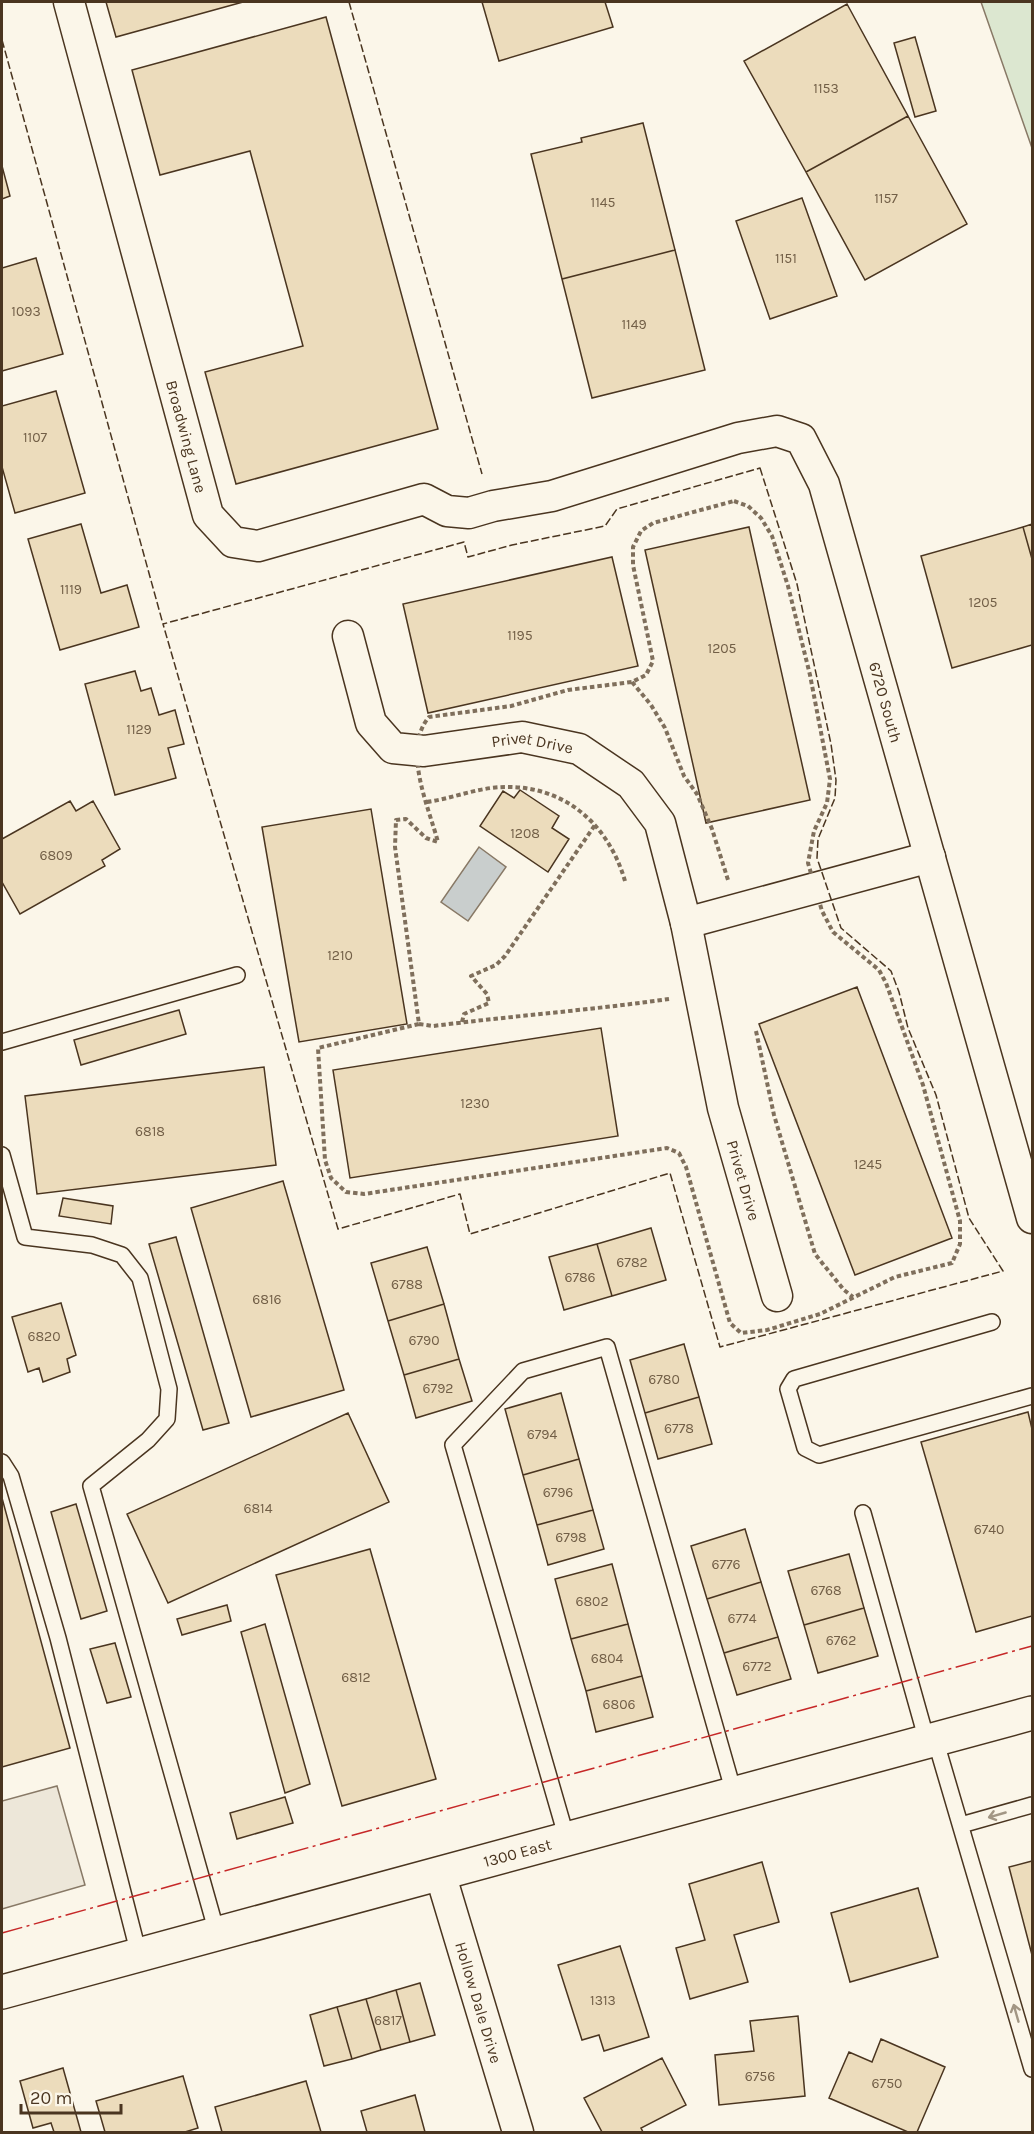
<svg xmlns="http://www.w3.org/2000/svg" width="1034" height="2134" viewBox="0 0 1034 2134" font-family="Karla,sans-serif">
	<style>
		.green { fill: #dce7d0; stroke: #887966; stroke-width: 1.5 }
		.parking { fill: #ede7d9; stroke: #887966; stroke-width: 1.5 }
		.water { fill: #c9cecd; stroke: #887966; stroke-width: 1.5 }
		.building { fill: #ecdcbc; stroke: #4a3520; stroke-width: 1.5 }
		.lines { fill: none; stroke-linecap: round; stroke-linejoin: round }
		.service-casing { stroke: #4a3520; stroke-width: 18 }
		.minor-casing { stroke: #4a3520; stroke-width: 33 }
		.secondary-casing { stroke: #4a3520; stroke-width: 36 }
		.path { stroke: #7f6f5c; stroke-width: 4; stroke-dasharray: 4.5 3; stroke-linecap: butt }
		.service { stroke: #fbf6e9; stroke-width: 15 }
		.minor { stroke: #fbf6e9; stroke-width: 30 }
		.secondary { stroke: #fbf6e9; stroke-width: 33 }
		.fence { stroke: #4a3520; stroke-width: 1.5; stroke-dasharray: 8 3; stroke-linecap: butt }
		.power { stroke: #c62828; stroke-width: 1.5; stroke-dasharray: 21 4.5 3 4.5; stroke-linecap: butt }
		.oneway { stroke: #a29684 }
		.labels { text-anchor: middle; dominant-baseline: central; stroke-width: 4.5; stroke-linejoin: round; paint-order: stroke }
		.number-label { font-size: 14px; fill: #725f47 }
		.street-label { font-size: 16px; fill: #4a3520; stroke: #fbf6e9 }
	</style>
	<rect width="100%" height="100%" fill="#fbf6e9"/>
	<!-- green -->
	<path class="green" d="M981,2H1032V148Z"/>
	<!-- parking -->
	<path class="parking" d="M57,1786L85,1885L2,1909V1801Z"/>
	<!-- water -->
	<path class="water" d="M479,847L506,867L468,921L441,902Z"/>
	<!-- building -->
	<path class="building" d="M106,2H243L116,37Z
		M482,2H605L613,27L499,61Z
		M847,4L908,116L806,172L744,61Z
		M326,17L438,429L236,484L205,372L303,346L250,151L160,175L132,70Z
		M915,37L936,111L915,117L894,43Z
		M908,116L967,224L865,280L806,172Z
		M643,123L675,250L562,279L531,154L582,142L581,138Z
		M2,166L10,196L2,199Z
		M802,198L837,296L770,319L736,221Z
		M675,250L705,370L592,398L562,279Z
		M36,258L63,354L2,371V268Z
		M56,391L85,493L15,513L2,467V406Z
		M81,524L101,593L127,585L139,627L60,650L28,539Z
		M1032,524V559L1023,527Z
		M749,527L810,800L706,823L645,550Z
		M1023,527L1032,559V645L952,668L921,556Z
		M612,557L638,666L428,713L403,604Z
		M135,671L141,691L151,688L159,715L175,710L184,744L168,748L176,778L115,795L85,684Z
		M520,790L559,816L552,828L569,839L548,872L480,826L503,791L514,798Z
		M70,801L76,811L93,801L120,849L102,860L105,866L20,914L2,882V839Z
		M371,809L407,1024L299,1042L262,827Z
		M857,987L952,1238L855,1275L759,1024Z
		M179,1010L186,1034L81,1065L74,1040Z
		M601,1028L618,1136L350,1178L333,1070Z
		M264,1067L276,1165L37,1194L25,1096Z
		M283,1181L344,1390L251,1417L191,1208Z
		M63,1198L113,1206L111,1224L59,1216Z
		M651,1228L666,1280L612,1296L597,1244Z
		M176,1237L229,1423L203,1430L149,1244Z
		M597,1244L612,1296L564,1310L549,1257Z
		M427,1247L444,1304L388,1321L371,1263Z
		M61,1303L76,1355L67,1359L70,1372L43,1382L39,1368L28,1372L12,1317Z
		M444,1304L459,1359L404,1375L388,1321Z
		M684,1344L699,1397L645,1413L630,1360Z
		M459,1359L472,1401L416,1418L404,1375Z
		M561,1393L579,1459L523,1475L505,1409Z
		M699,1397L712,1444L658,1459L645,1413Z
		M1028,1412L1032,1429V1616L976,1632L921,1442Z
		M348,1413L389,1502L168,1603L127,1514Z
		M579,1459L593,1510L537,1525L523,1475Z
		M2,1498L70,1748L2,1767Z
		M76,1504L107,1611L81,1619L51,1512Z
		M593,1510L604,1549L548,1565L537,1525Z
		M745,1529L761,1582L707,1599L691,1546Z
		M370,1549L436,1779L342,1806L276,1575Z
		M849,1554L864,1608L804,1625L788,1571Z
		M612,1564L628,1624L571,1639L555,1579Z
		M761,1582L778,1637L724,1653L707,1599Z
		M227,1605L231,1621L182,1635L177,1619Z
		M864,1608L878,1656L818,1673L804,1625Z
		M265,1624L310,1784L285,1793L241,1632Z
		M628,1624L642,1676L586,1691L571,1639Z
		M778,1637L791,1679L737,1695L724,1653Z
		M115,1643L131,1697L107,1703L90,1649Z
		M642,1676L653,1717L596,1732L586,1691Z
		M285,1797L293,1823L237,1839L230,1813Z
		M1032,1861V1955L1009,1867Z
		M762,1862L779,1922L734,1935L748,1982L690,1999L676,1948L705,1940L689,1884Z
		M918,1888L938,1957L850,1982L831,1913Z
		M620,1946L649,2037L604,2051L599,2035L582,2040L558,1965Z
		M420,1983L435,2035L410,2042L396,1990Z
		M396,1990L410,2042L381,2050L366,1999Z
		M366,1999L381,2050L352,2059L337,2007Z
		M337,2007L352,2059L324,2066L310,2015Z
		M798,2016L805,2096L719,2105L715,2055L754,2051L750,2021Z
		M881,2039L945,2067L917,2132H908L829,2098L849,2052L872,2062Z
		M662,2058L686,2105L641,2128L643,2132H602L584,2098Z
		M63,2068L81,2132H54L51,2123L33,2128L20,2081Z
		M183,2076L198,2128L185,2132H105L96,2101Z
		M306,2081L321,2132H222L215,2107Z
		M415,2095L425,2132H367L361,2111Z"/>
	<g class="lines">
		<!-- service casing -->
		<g class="service-casing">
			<path id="service" d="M2,1042L237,975
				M2,1155L25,1237L92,1245L122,1255L140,1278L169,1389L167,1419L148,1440L91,1486L217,1933
				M992,1322L794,1379L788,1389L805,1448L819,1455L1032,1396
				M2,1462L11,1476L58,1638L139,1955
				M863,1513L927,1741
				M935,1739L1032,2069
				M961,1825L1032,1805
				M567,1839L453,1445L523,1371L607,1347L734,1793"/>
		</g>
		<!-- minor casing -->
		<g class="minor-casing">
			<g id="minor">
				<path id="s1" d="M69,2L208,515L233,542L258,546L424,499L447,511L469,513L493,506L552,496L738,438L777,431L801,439L824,484L1032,1218"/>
				<path id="s2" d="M348,636L371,723L393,748L424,751L522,737L579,749L631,784L660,823L686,923L723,1108L777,1296"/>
				<path d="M686,923L930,857"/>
				<path id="s3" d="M440,1873L518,2132"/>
			</g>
		</g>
		<!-- secondary casing -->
		<g class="secondary-casing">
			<g id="secondary">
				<path id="s4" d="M2,1992L1032,1713"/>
			</g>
		</g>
		<!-- path -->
		<path class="path" d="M734,501L748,506L761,518L772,536L788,586L810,675L830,779L827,803L814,831L808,863L822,911L833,932L879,970L886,983L923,1085L960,1221V1244L952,1263L895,1277L820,1314L767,1330L741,1333L730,1323L686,1167L679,1153L667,1148L364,1194L346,1192L331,1178L325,1160L318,1048L419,1024L395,847L396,820L406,819L426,838L438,842C428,805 402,749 429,717L511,706L568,690L632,682L646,675L653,661L633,565V547L641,531L653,523Z
			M632,682L651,705L665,728L684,776L697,794L712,829L728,880
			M427,802C448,799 469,791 491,788C557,780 607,819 625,881
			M462,1022L464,1014L489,1003L487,994L471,976L496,965L505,956L595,825
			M419,1024L433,1026C512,1016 591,1010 669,999
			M756,1031L774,1115L815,1254L844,1290L853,1297"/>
		<!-- service -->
		<use href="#service" class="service"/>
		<!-- minor -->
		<use href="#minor" class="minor"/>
		<!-- secondary -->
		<use href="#secondary" class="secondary"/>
		<!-- fence -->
		<path class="fence" d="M349,2L482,474
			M2,40L163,624
			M760,468L797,584L831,744L836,780L835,798L818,839L817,858L841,928L891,971L899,992L908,1028L936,1095L969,1218L1003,1271L720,1347L670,1173L470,1234L460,1194L338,1229L163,624L464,542L468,557L512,545L605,526L617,509Z"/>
		<!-- power -->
		<path class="power" d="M2,1933L1032,1646"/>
	</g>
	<!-- one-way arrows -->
	<defs><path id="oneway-shaft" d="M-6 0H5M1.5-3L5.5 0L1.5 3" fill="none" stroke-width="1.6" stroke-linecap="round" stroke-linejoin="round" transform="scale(1.5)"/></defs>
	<g class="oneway">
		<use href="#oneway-shaft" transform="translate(997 1815) rotate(164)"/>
		<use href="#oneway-shaft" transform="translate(1016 2013) rotate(-106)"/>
	</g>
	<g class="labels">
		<!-- number labels -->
		<g class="number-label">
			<text x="826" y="88">1153</text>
			<text x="886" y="198">1157</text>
			<text x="603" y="202">1145</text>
			<text x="786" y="258">1151</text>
			<text x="26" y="311">1093</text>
			<text x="634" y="324">1149</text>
			<text x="35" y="437">1107</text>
			<text x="71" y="589">1119</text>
			<text x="983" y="602">1205</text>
			<text x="520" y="635">1195</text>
			<text x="722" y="648">1205</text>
			<text x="139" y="729">1129</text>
			<text x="525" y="833">1208</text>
			<text x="56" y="855">6809</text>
			<text x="340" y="955">1210</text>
			<text x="475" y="1103">1230</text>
			<text x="150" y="1131">6818</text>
			<text x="868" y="1164">1245</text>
			<text x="632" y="1262">6782</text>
			<text x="580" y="1277">6786</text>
			<text x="407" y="1284">6788</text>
			<text x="267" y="1299">6816</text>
			<text x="44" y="1336">6820</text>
			<text x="424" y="1340">6790</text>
			<text x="664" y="1379">6780</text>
			<text x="438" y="1388">6792</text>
			<text x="679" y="1428">6778</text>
			<text x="542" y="1434">6794</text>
			<text x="558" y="1492">6796</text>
			<text x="258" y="1508">6814</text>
			<text x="989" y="1529">6740</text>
			<text x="571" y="1537">6798</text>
			<text x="726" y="1564">6776</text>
			<text x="826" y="1590">6768</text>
			<text x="592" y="1601">6802</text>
			<text x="742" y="1618">6774</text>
			<text x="841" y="1640">6762</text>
			<text x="607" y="1658">6804</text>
			<text x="757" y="1666">6772</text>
			<text x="356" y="1677">6812</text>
			<text x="619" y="1704">6806</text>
			<text x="603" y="2000">1313</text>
			<text x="388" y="2020">6817</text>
			<text x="760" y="2076">6756</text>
			<text x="887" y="2083">6750</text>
		</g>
		<!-- street labels -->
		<g class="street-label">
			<text stroke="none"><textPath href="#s1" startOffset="450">Broadwing Lane</textPath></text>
			<text stroke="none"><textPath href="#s1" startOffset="1436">6720 South</textPath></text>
			<text stroke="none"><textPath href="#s2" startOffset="264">Privet Drive</textPath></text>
			<text stroke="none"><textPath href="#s2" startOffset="790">Privet Drive</textPath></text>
			<text stroke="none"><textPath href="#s4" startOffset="534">1300 East</textPath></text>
			<text stroke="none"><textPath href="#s3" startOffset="135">Hollow Dale Drive</textPath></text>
		</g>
	</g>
	<!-- border -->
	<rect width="1034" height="2134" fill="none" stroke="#4a3520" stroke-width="6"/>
	<!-- scale -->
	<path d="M21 2104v9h100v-9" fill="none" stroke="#4a3520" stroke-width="3"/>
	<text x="30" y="2104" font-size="18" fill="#4a3520" stroke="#fbf6e9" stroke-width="4.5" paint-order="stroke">20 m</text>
</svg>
